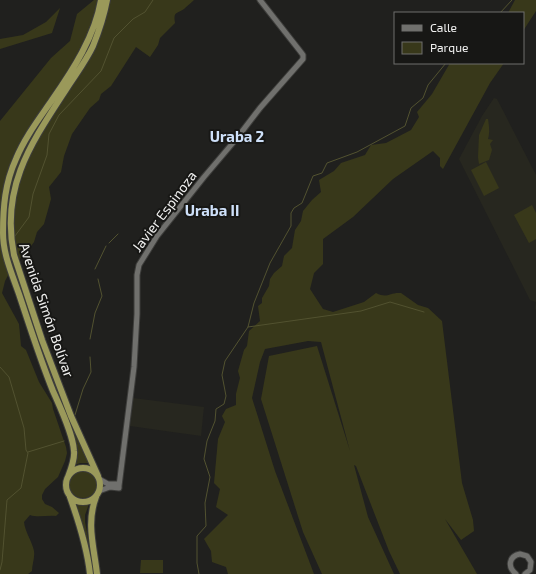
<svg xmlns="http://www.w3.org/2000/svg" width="536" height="574" viewBox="0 0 536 574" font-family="'Exo 2',sans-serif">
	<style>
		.built { fill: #27271f }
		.green { fill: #38381a }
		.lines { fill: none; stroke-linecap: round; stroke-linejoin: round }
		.stream { stroke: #525230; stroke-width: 1 }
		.tertiary-casing { stroke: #3d3d3b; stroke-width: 7 }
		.trunk-casing { stroke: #3d3d3b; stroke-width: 8 }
		.tertiary { stroke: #70706d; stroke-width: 5 }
		.trunk { stroke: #9a995a; stroke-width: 6 }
		.labels { text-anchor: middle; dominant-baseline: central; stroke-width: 4; stroke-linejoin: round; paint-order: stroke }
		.street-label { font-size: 14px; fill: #f1f1f0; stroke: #171715 }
		.neighbourhood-label { font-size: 15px; font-weight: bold; fill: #cee0f9; stroke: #171715 }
	</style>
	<rect width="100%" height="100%" fill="#20201e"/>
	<!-- built -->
	<path class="built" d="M494,98L497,99L536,175V310L535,308L536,302L530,300L459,159L482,116Z
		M133,398L204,407L201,436L130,426Z"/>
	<!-- green -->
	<path class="green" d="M94,0H194C191,3 187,6 184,9C177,14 173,11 175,23L160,38L158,45L150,57L136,47L111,86L101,94L99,100L90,108L72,134L64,156L61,172L49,187L51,199L44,224L37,232L34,242L28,250L13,266L46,361L63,400L73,431L90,463H80L75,465L78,454V449L68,423L58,392L37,341L12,268L5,281L2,293L19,324L21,346L26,350L39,382L52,403L53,409L66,447L67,453L65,461L58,477L45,489L42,495V499L45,504L52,507L59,513L56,516C47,515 38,518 30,515L24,522C25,532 32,541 34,551C35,558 32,564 32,571L28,574H0V121L51,58L70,41L77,14Z
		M515,0H536V11L523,31V13H508Z
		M60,8L52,33L0,49V39L23,35L46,22Z
		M450,63H504L490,83L443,169L440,166V158L433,151L393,179L353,217L323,239V264L314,273L310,289L323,309L333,312L364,302L376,293C388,299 389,292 401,293L418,305L428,308L442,321L462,483L473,520L474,531L461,540L445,519L477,574H400L389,551L356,466L354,465L368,517L394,574H322L303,532L261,399L269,356L317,346L350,451L321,342L308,341L265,349L260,362L252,398L275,471L314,574H228L226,567L212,562L211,551L204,539L228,515L216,507L220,489L214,483L218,439L225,422L222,416L226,409L236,405V394L240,378L238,371L244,350L247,346L249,331L260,321L258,306L262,303V298L269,286L270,279L274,273L282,266L284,256L292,248L295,230L301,221L303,211L312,200L321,192L319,180L334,171L341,163L365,155L371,145L386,143L411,130L419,117L417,112L432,94Z
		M486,119H488C489,126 490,132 488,139L493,140L490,144L492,150L489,160L479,164L478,157L479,135Z
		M486,162L499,188L484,196L471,170Z
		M532,205L536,213V239L529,243L514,215Z
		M69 484a14 14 0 1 1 28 0a14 14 0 1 1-28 0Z
		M76,503L83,505L89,504L85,515V522L95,574H92L89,546Z
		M141,560H163V573H140Z"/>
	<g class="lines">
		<!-- stream -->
		<path class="stream" d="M500,13L512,0
			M15,236L29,217L33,194L47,155L49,134L59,115L101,71L114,38L133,19L145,12L153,0
			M109,243L118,234
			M95,269L106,246
			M248,327L361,311L390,302L424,312
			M90,339L95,313L102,296L98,279
			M0,367L9,377L24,428L26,450L28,453L21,488L7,500L2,562L0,570
			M75,415L83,389L91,372L90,357
			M28,452L64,441
			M199,574L197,563V536L206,526L205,503L210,477L204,459L207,441L215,421L216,409L224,404L226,396L222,375L225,361L248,327L254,303L270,263L291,226V213L294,208L302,203L313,176L322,173L327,163L357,152L405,126L411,108L423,98L428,85L446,63"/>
		<!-- tertiary casing -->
		<g class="tertiary-casing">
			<path id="tertiary" d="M99,479L108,484H119
				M99,491L110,487L119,488V486L134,367L137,314V275L139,265L157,236L204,177L237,138L260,108L303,59V55L300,51L260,0
				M516,574C507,567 509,556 520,554L527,556L531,562L530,570L525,574"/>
		</g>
		<!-- trunk casing -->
		<g class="trunk-casing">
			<path id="trunk" d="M66 485a17 17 0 1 1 34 0a17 17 0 1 1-34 0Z
				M98,476L71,416L42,340L14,255C0,186 32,142 67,88C76,74 86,61 93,46C99,31 104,16 107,0
				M68,477C71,469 75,459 74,451C73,434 60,407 53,391C40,359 30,327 19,294C12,274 3,254 3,233C3,207 5,183 16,159C25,137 39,119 52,100C73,70 95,36 101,0
				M70,497C79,522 87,547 90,574
				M96,497C86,523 94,547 97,574"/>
		</g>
		<!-- tertiary -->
		<use href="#tertiary" class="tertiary"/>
		<!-- trunk -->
		<use href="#trunk" class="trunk"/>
	</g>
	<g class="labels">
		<!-- street labels -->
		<g class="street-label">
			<text transform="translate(164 211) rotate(-53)">Javier Espinoza</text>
			<text transform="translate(47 310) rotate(71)">Avenida Simón Bolívar</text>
		</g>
		<!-- neighbourhood labels -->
		<g class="neighbourhood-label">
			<text x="237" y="136">Uraba 2</text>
			<text x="212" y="210">Uraba II</text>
		</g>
	</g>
	<!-- legend -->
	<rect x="394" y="12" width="130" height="52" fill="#171715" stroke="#6e6e6d"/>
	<rect x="402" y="25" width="20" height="6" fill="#70706d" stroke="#6e6e6d"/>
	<text x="430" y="32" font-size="12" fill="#f1f1f0">Calle</text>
	<rect x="402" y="42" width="20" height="12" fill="#38381a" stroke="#6e6e6d"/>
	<text x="430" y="52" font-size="12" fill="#f1f1f0">Parque</text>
</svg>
